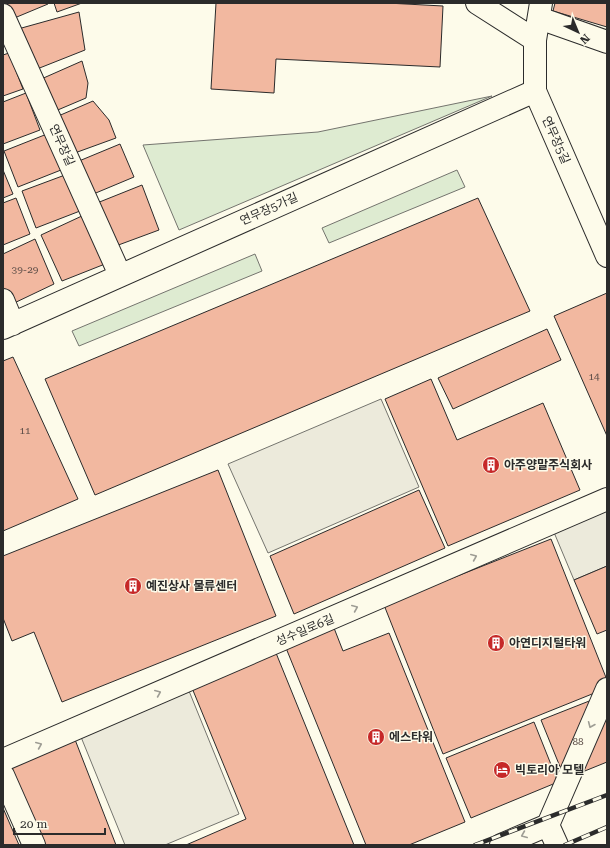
<svg xmlns="http://www.w3.org/2000/svg" width="610" height="848" viewBox="0 0 610 848" font-family="'Roboto Serif','Noto Sans KR',serif">
	<style>
		.green { fill: #deebd1; stroke: #74746e }
		.parking { fill: #eceadb; stroke: #74746e }
		.building { fill: #f2b8a0; stroke: #2b2b2b }
		.lines { fill: none; stroke-linecap: round; stroke-linejoin: round }
		.street-casing { stroke: #2b2b2b; stroke-width: 24 }
		.secondary-casing { stroke: #2b2b2b; stroke-width: 24 }
		.street { stroke: #fdfbea; stroke-width: 22 }
		.secondary { stroke: #fdfbea; stroke-width: 22 }
		.rail-casing { stroke: #2b2b2b; stroke-width: 4.5 }
		.rail { stroke: #fdfbea; stroke-width: 3; stroke-dasharray: 9; stroke-linecap: butt }
		.oneway { stroke: #9e9d94 }
		.labels { text-anchor: middle; dominant-baseline: central; stroke-width: 3; stroke-linejoin: round; paint-order: stroke }
		.number-label { font-size: 10px; fill: #5d4e48 }
		.street-label { font-size: 12px; fill: #2b2b2b; stroke: #fdfbea }
		.poi-label { font-size: 12px; font-weight: bold; fill: #2b2b2b; stroke: #fdfbea; text-anchor: start }
	</style>
	<rect width="100%" height="100%" fill="#fdfbea"/>
	<!-- green -->
	<path class="green" d="M492,96L179,230L143,145L318,132Z
		M457,170L465,187L329,243L322,228Z
		M255,254L262,271L79,346L72,331Z"/>
	<!-- parking -->
	<path class="parking" d="M381,399L419,487L268,553L228,464Z
		M607,508V566L574,580L553,530Z
		M189,691L239,814L165,845H125L81,737Z"/>
	<!-- building -->
	<path class="building" d="M5,3H48V4L12,19Z
		M54,3H82L57,12Z
		M216,3H387L443,6L440,67L276,59L274,93L211,89Z
		M555,3H607V27L553,11Z
		M79,12L85,50L32,71L18,29Z
		M9,53L23,89L3,96V55Z
		M82,61L88,83L86,98L53,112L39,80Z
		M26,93L40,130L3,144V102Z
		M93,101L109,120L116,138L72,154L56,117Z
		M47,134L61,170L18,187L4,151Z
		M120,144L134,177L91,195L79,161Z
		M3,170L13,194L3,198Z
		M65,175L80,211L36,228L22,191Z
		M142,185L159,230L113,247L97,203Z
		M16,198L30,234L3,245V203Z
		M478,198L530,311L95,495L45,379Z
		M84,215L105,264L62,281L41,235Z
		M35,239L54,284L10,305L3,287V254Z
		M607,293V436L554,316Z
		M547,329L561,360L453,409L438,378Z
		M13,357L78,499L3,531V361Z
		M431,379L457,440L543,403L580,490L448,546L385,399Z
		M218,470L276,616L62,702L34,632L12,641L3,618V556Z
		M419,490L445,548L294,614L270,556Z
		M551,539L607,680V688L443,754L384,605Z
		M607,566V630L597,634L574,580Z
		M334,628L343,651L389,633L465,822L409,845H366L286,648Z
		M276,653L354,845H186L246,819L192,688Z
		M607,694V762L565,779L541,720Z
		M534,722L558,782L471,818L446,758Z
		M74,737L116,845H41L8,767Z
		M3,808L19,845H3Z"/>
	<g class="lines">
		<!-- street casing -->
		<g class="street-casing">
			<path id="street" d="M477,3L535,40
				M541,3L535,40V91L607,256
				M3,15L120,275
				M539,18L607,42
				M3,300L13,324
				M3,328L535,91
				M3,760L607,499
				M3,775L34,845"/>
		</g>
		<!-- secondary casing -->
		<g class="secondary-casing">
			<path id="secondary" d="M548,825L557,845
				M501,845L548,825L607,689"/>
		</g>
		<!-- street -->
		<use href="#street" class="street"/>
		<!-- secondary -->
		<use href="#secondary" class="secondary"/>
		<!-- rail casing -->
		<g class="rail-casing">
			<path id="rail" d="M475,845L607,795
				M565,845L607,827"/>
		</g>
		<!-- rail -->
		<use href="#rail" class="rail"/>
	</g>
	<!-- one-way arrows -->
	<defs><path id="oneway-chevron" d="M-2-3.5L2.5 0L-2 3.5" fill="none" stroke-width="1.6" stroke-linecap="round" stroke-linejoin="round"/></defs>
	<g class="oneway">
		<use href="#oneway-chevron" transform="translate(474 557) rotate(-23)"/>
		<use href="#oneway-chevron" transform="translate(355 608) rotate(-23)"/>
		<use href="#oneway-chevron" transform="translate(158 693) rotate(-23)"/>
		<use href="#oneway-chevron" transform="translate(591 725) rotate(113)"/>
		<use href="#oneway-chevron" transform="translate(39 745) rotate(-23)"/>
		<use href="#oneway-chevron" transform="translate(524 835) rotate(157)"/>
	</g>
	<!-- icons -->
	<defs>
		<g id="building-disc" transform="scale(0.9)"><circle r="9.5" fill="#c62828" stroke="#fdfbea"/><path d="M-4-6H4V6H1V3H-1V6H-4ZM-2.5-4.3h1.7v1.8h-1.7ZM.8-4.3h1.7v1.8H.8ZM-2.5-1h1.7V.8h-1.7ZM.8-1h1.7V.8H.8Z" fill="#fff"/></g>
		<g id="hotel-disc" transform="scale(0.9)"><circle r="9.5" fill="#c62828" stroke="#fdfbea"/><path d="M-6-4.5h1.5V1H6V5H4.5V3h-9V5H-6ZM-4 0a1.8 1.8 0 1 1 3.6 0ZM.5 0V-2.5h3Q6-2.5 6 0Z" fill="#fff"/></g>
	</defs>
	<g fill-rule="evenodd">
		<use href="#building-disc" x="491" y="465"/>
		<use href="#building-disc" x="133" y="586"/>
		<use href="#building-disc" x="496" y="643"/>
		<use href="#building-disc" x="376" y="737"/>
		<use href="#hotel-disc" x="502" y="770"/>
	</g>
	<g class="labels">
		<!-- number labels -->
		<g class="number-label">
			<text x="25" y="269">39-29</text>
			<text x="594" y="376">14</text>
			<text x="25" y="430">11</text>
			<text x="578" y="741">88</text>
		</g>
		<!-- street labels -->
		<g class="street-label">
			<text transform="translate(556 140) rotate(66)">연무장5길</text>
			<text transform="translate(62 145) rotate(66)">연무장길</text>
			<text transform="translate(269 209) rotate(-24)">연무장5가길</text>
			<text transform="translate(305 630) rotate(-23)">성수일로6길</text>
		</g>
		<!-- poi labels -->
		<g class="poi-label">
			<text x="504" y="465">아주양말주식회사</text>
			<text x="146" y="586">예진상사 물류센터</text>
			<text x="509" y="643">아연디지털타워</text>
			<text x="389" y="737">에스타워</text>
			<text x="515" y="770">빅토리아 모텔</text>
		</g>
	</g>
	<!-- border -->
	<rect width="610" height="848" fill="none" stroke="#2b2b2b" stroke-width="8"/>
	<!-- north arrow -->
	<g transform="translate(578 32) rotate(136)" stroke="#fdfbea" stroke-width="3" paint-order="stroke">
	<path d="M0-3L7 15L0 10L-7 15Z" fill="#2b2b2b"/>
	<text y="-6" font-size="11" font-weight="bold" text-anchor="middle" fill="#2b2b2b">N</text>
	</g>
	<!-- scale -->
	<path d="M14 828v6h91v-6" fill="none" stroke="#2b2b2b" stroke-width="2"/>
	<text x="20" y="828" font-size="12" fill="#2b2b2b" stroke="#fdfbea" stroke-width="3" paint-order="stroke">20 m</text>
</svg>
